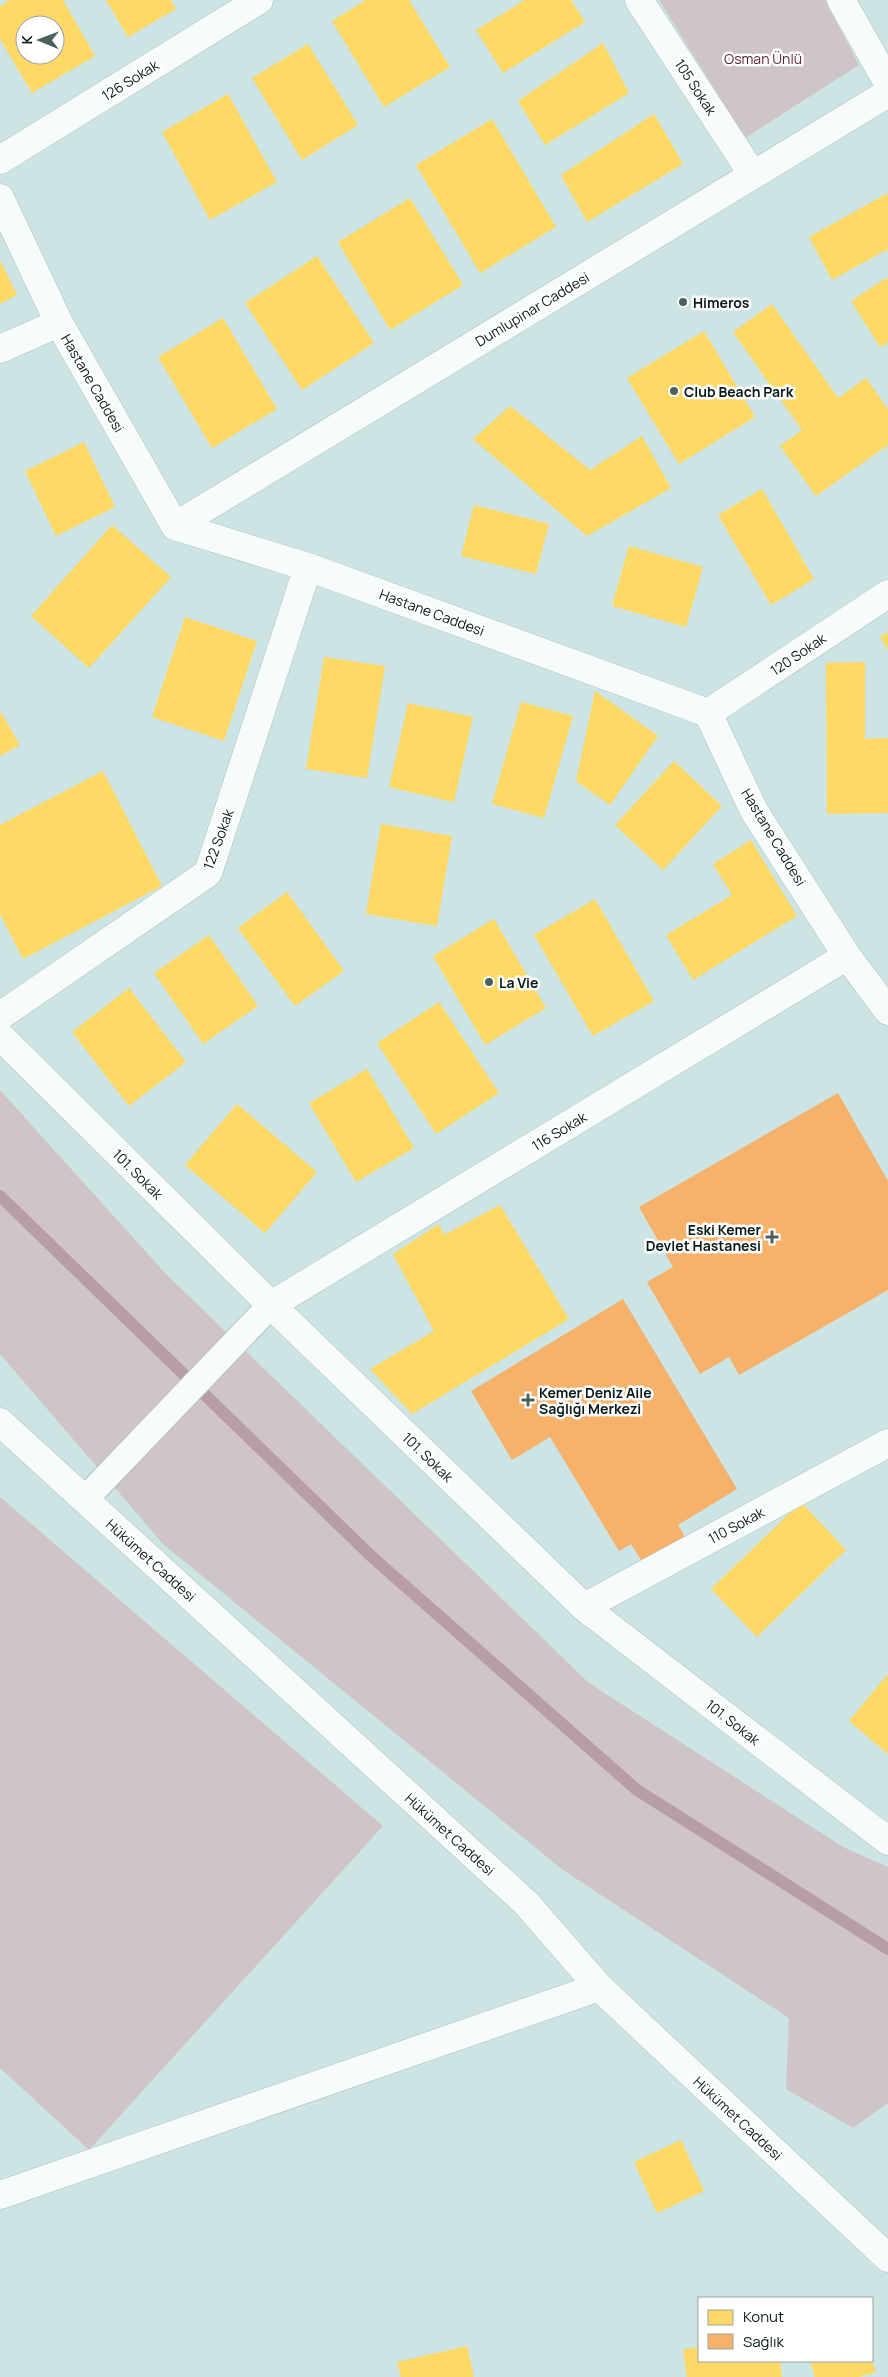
<svg xmlns="http://www.w3.org/2000/svg" width="888" height="2377" viewBox="0 0 888 2377" font-family="Manrope,sans-serif">
	<style>
		.green { fill: #cfc5c9 }
		.homes { fill: #ffd966; fill-rule: evenodd }
		.health { fill: #f6b26b }
		.lines { fill: none; stroke-linecap: round; stroke-linejoin: round }
		.stream { stroke: #b69ea4; stroke-width: 12 }
		.pedestrian-casing { stroke: #aec1c0; stroke-width: 28 }
		.minor-casing { stroke: #aec1c0; stroke-width: 29 }
		.tertiary-casing { stroke: #aec1c0; stroke-width: 29 }
		.pedestrian { stroke: #f7fbfb; stroke-width: 26 }
		.minor { stroke: #f7fbfb; stroke-width: 28 }
		.tertiary { stroke: #f7fbfb; stroke-width: 28 }
		.poi-dot { fill: #4d6160; stroke: #fff; stroke-width: 2 }
		.labels { text-anchor: middle; dominant-baseline: central; stroke-width: 5; stroke-linejoin: round; paint-order: stroke }
		.park-label { font-size: 14px; fill: #581e30; stroke: #fff }
		.street-label { font-size: 14px; fill: #091a1a; stroke: #fff }
		.poi-label { font-size: 14px; font-weight: bold; fill: #091a1a; stroke: #fff; text-anchor: start }
	</style>
	<rect width="100%" height="100%" fill="#cce4e3"/>
	<!-- green -->
	<path class="green" d="M659,0H825L859,65L745,138Z
		M0,1090L165,1273L589,1683L843,1847L888,1867V2103L853,2128L786,2089L789,2018L563,1870L163,1544L0,1354Z
		M0,1497L383,1826L89,2150L0,2068Z"/>
	<!-- homes -->
	<path class="homes" d="M10,0H63L95,56L32,93L0,39V6ZM25,25H55V55H25Z
		M106,0H171L176,9L128,37Z
		M366,0H409L450,67L384,107L332,21Z
		M525,0H571L585,22L503,73L476,30Z
		M603,43L629,93L545,145L518,101Z
		M308,44L358,125L302,160L252,78Z
		M228,94L277,182L210,220L162,132Z
		M654,114L683,164L587,222L561,175Z
		M492,119L556,227L480,273L416,165Z
		M888,193V249L832,280L809,237Z
		M410,198L463,285L390,330L338,242Z
		M317,256L374,343L302,390L245,303Z
		M0,260L17,295L0,304Z
		M888,277V342L880,347L851,301Z
		M772,304L838,398L866,378L888,409V445L816,496L780,446L802,430L733,332Z
		M223,318L277,409L212,448L158,357Z
		M704,331L755,417L679,464L627,378Z
		M510,406L590,470L642,436L671,488L587,536L473,439Z
		M84,442L115,507L56,536L25,471Z
		M762,489L814,579L771,605L718,515Z
		M474,505L549,524L536,574L461,556Z
		M112,525L171,577L89,668L31,616Z
		M629,546L703,567L686,627L612,606Z
		M185,617L257,641L224,741L152,717Z
		M888,632V650L880,637Z
		M324,657L385,666L367,778L306,769Z
		M865,662V739L888,738V813L827,814L826,663Z
		M595,691L658,736L610,805L576,781Z
		M521,702L573,716L544,818L492,804Z
		M408,703L473,717L454,802L389,787Z
		M0,711L20,745L0,756Z
		M674,761L722,806L663,870L615,825Z
		M103,771L162,886L23,959L0,914V825Z
		M381,824L452,836L437,926L366,914Z
		M751,840L797,916L693,980L666,935L732,895L713,864Z
		M287,892L344,971L295,1006L238,928Z
		M595,899L654,1001L593,1036L534,935Z
		M494,919L546,1008L485,1045L433,956Z
		M209,935L258,1006L203,1044L154,973Z
		M129,988L186,1062L129,1106L72,1032Z
		M439,1002L499,1093L436,1134L377,1043Z
		M367,1069L414,1148L356,1182L309,1103Z
		M237,1104L317,1172L265,1233L185,1165Z
		M500,1205L569,1319L412,1414L370,1369L434,1331L393,1254L439,1224L444,1235Z
		M801,1502L846,1550L757,1637L711,1589Z
		M888,1674V1754L849,1721Z
		M681,2140L704,2191L657,2213L634,2162Z
		M467,2346L474,2377H401L397,2362Z
		M699,2347V2361H780L782,2377H687L683,2350Z
		M810,2361H872L876,2372L859,2377H815Z"/>
	<!-- health -->
	<path class="health" d="M838,1093L888,1181V1290L739,1375L729,1357L700,1374L647,1282L673,1267L639,1207Z
		M623,1299L737,1489L678,1525L685,1537L643,1563L631,1544L619,1551L550,1437L512,1460L471,1391Z"/>
	<g class="lines">
		<!-- stream -->
		<path class="stream" d="M0,1196L371,1556L637,1790L888,1949"/>
		<!-- pedestrian casing -->
		<g class="pedestrian-casing">
			<path id="pedestrian" d="M85,1499L271,1305"/>
		</g>
		<!-- minor casing -->
		<g class="minor-casing">
			<path id="minor" d="M639,0L753,175
				M841,0L888,83
				M0,160L259,0
				M0,198L59,323L175,526L308,567L708,713L754,811L847,956L888,1011
				M0,349L59,323
				M175,526L888,93
				M708,713L888,594
				M0,1016L208,873L308,567
				M0,1036L271,1305L584,1607L888,1841
				M271,1305L847,956
				M584,1607L888,1443
				M0,2195L599,1987"/>
		</g>
		<!-- tertiary casing -->
		<g class="tertiary-casing">
			<path id="tertiary" d="M0,1422L526,1903L599,1987L888,2258"/>
		</g>
		<!-- pedestrian -->
		<use href="#pedestrian" class="pedestrian"/>
		<!-- minor -->
		<use href="#minor" class="minor"/>
		<!-- tertiary -->
		<use href="#tertiary" class="tertiary"/>
	</g>
	<!-- markers -->
	<g class="poi-dot">
		<circle cx="683" cy="302" r="5"/>
		<circle cx="674" cy="391" r="5"/>
		<circle cx="489" cy="982" r="5"/>
		<path d="M769.5 1229.5h5v5h5v5h-5v5h-5v-5h-5v-5h5z"/>
		<path d="M525.5 1392.5h5v5h5v5h-5v5h-5v-5h-5v-5h5z"/>
	</g>
	<g class="labels">
		<!-- park labels -->
		<g class="park-label">
			<text x="763" y="58">Osman Ünlü</text>
		</g>
		<!-- street labels -->
		<g class="street-label">
			<text transform="translate(130 80) rotate(-32)">126 Sokak</text>
			<text transform="translate(696 87) rotate(57)">105 Sokak</text>
			<text transform="translate(532 309) rotate(-31)">Dumlupinar Caddesi</text>
			<text transform="translate(93 383) rotate(60)">Hastane Caddesi</text>
			<text transform="translate(432 612) rotate(20)">Hastane Caddesi</text>
			<text transform="translate(798 654) rotate(-34)">120 Sokak</text>
			<text transform="translate(774 837) rotate(59)">Hastane Caddesi</text>
			<text transform="translate(218 839) rotate(-70)">122 Sokak</text>
			<text transform="translate(559 1131) rotate(-31)">116 Sokak</text>
			<text transform="translate(138 1174) rotate(45)">101. Sokak</text>
			<text transform="translate(428 1457) rotate(44)">101. Sokak</text>
			<text transform="translate(736 1525) rotate(-28)">110 Sokak</text>
			<text transform="translate(151 1560) rotate(42)">Hükümet Caddesi</text>
			<text transform="translate(733 1722) rotate(38)">101. Sokak</text>
			<text transform="translate(450 1834) rotate(42)">Hükümet Caddesi</text>
			<text transform="translate(738 2118) rotate(43)">Hükümet Caddesi</text>
		</g>
		<!-- poi labels -->
		<g class="poi-label">
			<text x="693" y="302">Himeros</text>
			<text x="684" y="391">Club Beach Park</text>
			<text x="499" y="982">La Vie</text>
			<text x="761" y="1229" text-anchor="end">Eski Kemer<tspan x="761" dy="16">Devlet Hastanesi</tspan></text>
			<text x="539" y="1392">Kemer Deniz Aile<tspan x="539" dy="16">Sağlığı Merkezi</tspan></text>
		</g>
	</g>
	<!-- legend -->
	<rect x="698" y="2297" width="175" height="65" fill="#ffffff" stroke="#9da3a3"/>
	<rect x="708" y="2310" width="25" height="15" fill="#ffd966" stroke="#9da3a3"/>
	<text x="743" y="2322" font-size="15" fill="#091a1a">Konut</text>
	<rect x="708" y="2334" width="25" height="15" fill="#f6b26b" stroke="#9da3a3"/>
	<text x="743" y="2347" font-size="15" fill="#091a1a">Sağlık</text>
	<!-- north arrow -->
	<g transform="translate(40 40) rotate(271)"><circle r="24" fill="#ffffff" stroke="#9da3a3"/>
	<path d="M0-4L9 19L0 12L-9 19Z" fill="#4d6160"/>
	<text y="-8" font-size="14" font-weight="bold" text-anchor="middle" fill="#091a1a">K</text>
	</g>
</svg>
